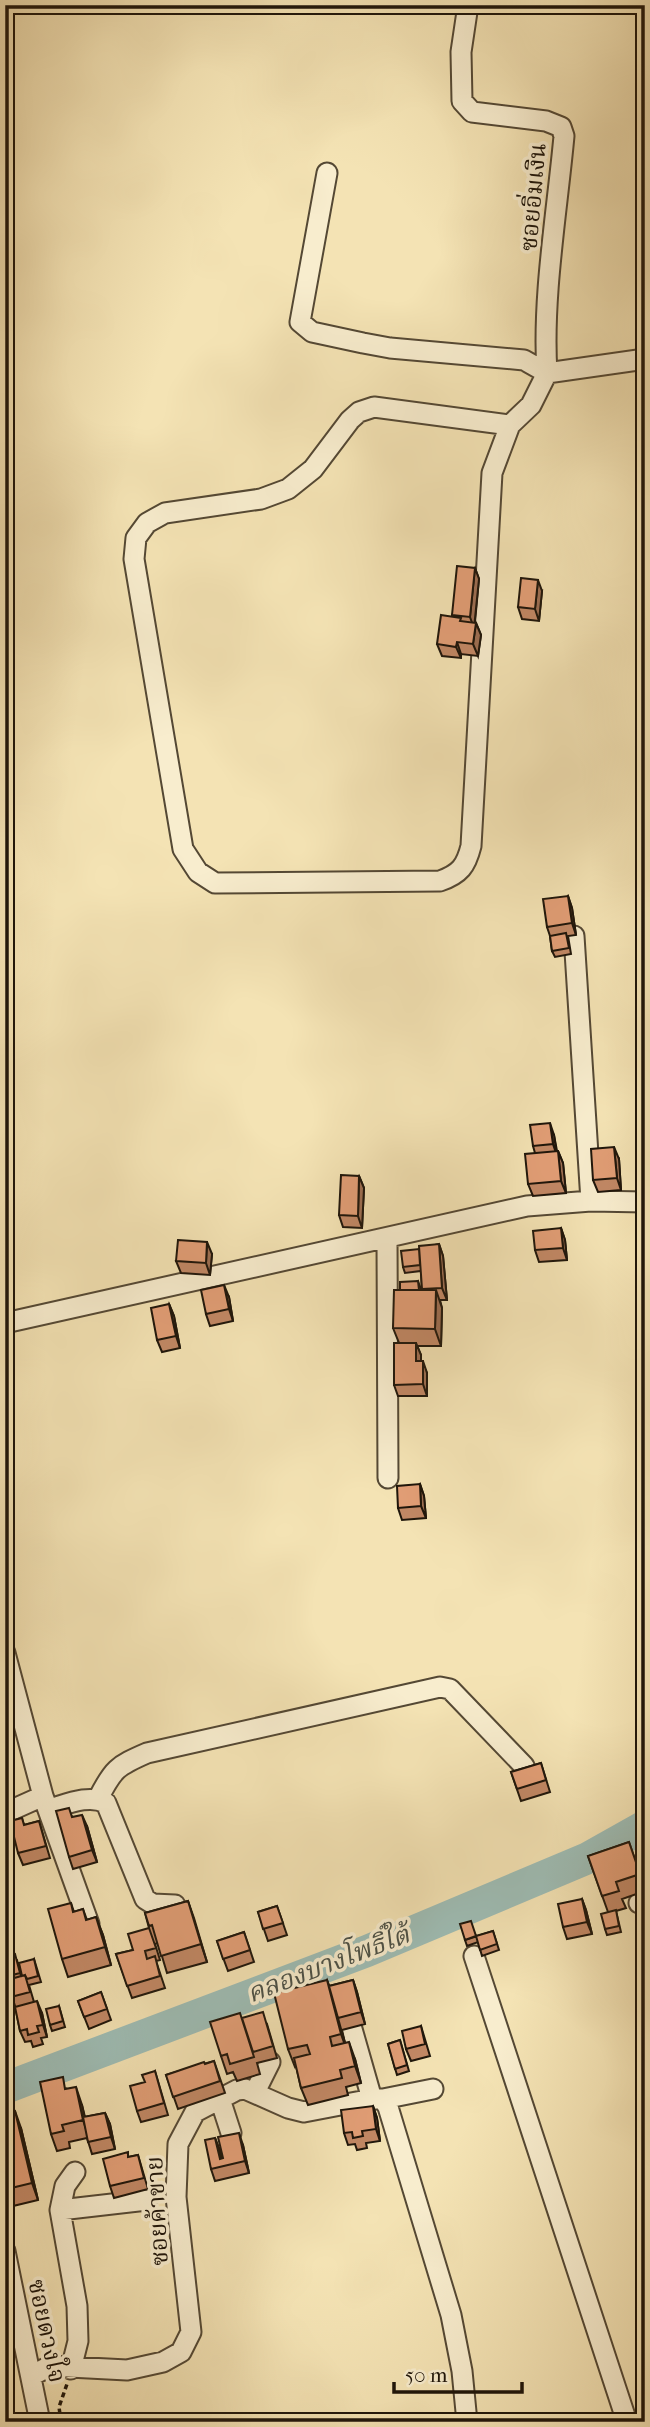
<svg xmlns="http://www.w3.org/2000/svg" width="650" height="2427" viewBox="0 0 650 2427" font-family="'IM FELL French Canon','Noto Serif Thai',serif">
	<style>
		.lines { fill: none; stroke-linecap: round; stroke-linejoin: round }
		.river { stroke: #9ebdb5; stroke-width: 32 }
		.minor-casing { stroke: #544834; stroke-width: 23 }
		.path { stroke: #1e150a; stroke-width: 3.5; stroke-dasharray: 5 3.5; stroke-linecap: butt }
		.minor { stroke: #f8edce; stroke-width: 19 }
		.wall { fill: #c28865; stroke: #1e150a; stroke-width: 2 }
		.shaded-wall { fill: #9e6f53; stroke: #1e150a; stroke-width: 2 }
		.building { fill: #e29e76; stroke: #1e150a; stroke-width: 2 }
		.labels { text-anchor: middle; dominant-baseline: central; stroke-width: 7; stroke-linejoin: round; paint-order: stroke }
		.street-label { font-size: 24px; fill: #1e150a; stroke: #f8edce }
		.water-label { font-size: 26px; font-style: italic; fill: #4b5046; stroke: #f8edce }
	</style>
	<rect width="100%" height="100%" fill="#f4e3b4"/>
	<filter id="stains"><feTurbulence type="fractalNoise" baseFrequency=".00286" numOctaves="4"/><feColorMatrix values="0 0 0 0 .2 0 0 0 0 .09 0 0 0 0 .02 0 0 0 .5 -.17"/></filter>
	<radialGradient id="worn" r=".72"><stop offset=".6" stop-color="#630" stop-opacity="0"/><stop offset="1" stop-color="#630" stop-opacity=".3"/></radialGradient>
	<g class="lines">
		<!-- river -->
		<path class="river" d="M5,2088L367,1951L588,1858L645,1826"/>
		<!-- minor casing -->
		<g class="minor-casing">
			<path id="minor" d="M468,5L461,52L462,101L472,112L546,121L561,127L564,136C557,212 542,298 547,373L645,359
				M327,173L300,322L312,332L363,343L390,348L524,360L547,373L531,405L510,425L492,473L471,846C466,866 460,874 440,881L215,883L198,872L183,849L134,559L136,538L147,523L165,513L261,499L288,489L313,469L350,420L359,412L374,407L510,425
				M574,936L591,1201
				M387,1239L388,1478
				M5,1323L527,1206L591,1201L645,1202
				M5,1653L43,1796L89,1924
				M98,1799C113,1769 117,1766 147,1753L440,1687L450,1689L524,1766
				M50,1809C67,1804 89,1794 106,1803L145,1899L153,1904L175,1905
				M5,1813L43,1796
				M639,1903L645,1901
				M474,1956L627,2422
				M352,2029L372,2099
				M255,2092L270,2062
				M220,2099L231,2133
				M383,2099L433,2089
				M60,2210L147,2200
				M5,2251L40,2422
				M71,2369L78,2341L77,2306L60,2210L65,2186L75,2172
				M31,2376L50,2366L127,2370L163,2362L181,2352L191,2332L176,2197L178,2144L195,2112L237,2090L245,2089L288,2108L304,2112L372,2099H383L388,2107L451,2315L462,2371L467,2422"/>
		</g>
		<!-- path -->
		<path class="path" d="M61,2422L59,2407L67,2384"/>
		<!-- minor -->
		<use href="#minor" class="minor"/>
	</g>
	<!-- wall -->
	<path class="wall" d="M475,568L479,579L475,622L476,623L481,635L478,656L461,654V658L442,656L437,644L453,617L452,615Z
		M542,591L539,621L522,619L518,607Z
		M568,896L572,908L576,935L568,936L571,954L555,957L552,951L550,936L547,927Z
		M554,1135L557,1151H558L563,1163L566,1193L533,1196L528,1184L535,1153L533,1146Z
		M619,1159L621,1190L598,1192L593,1180Z
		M359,1176L364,1188L362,1228L343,1227L339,1215Z
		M561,1228L565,1240L567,1260L539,1262L535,1250Z
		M439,1244L443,1256L447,1300H440L442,1308L441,1346H417L421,1355V1361L427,1373V1396H398L394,1385L399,1343L393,1328L400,1290L418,1281L421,1290H422L421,1271L405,1273L403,1267L419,1249Z
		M212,1254L210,1275L181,1273L176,1261Z
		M229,1297L233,1321L210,1326L206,1314Z
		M169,1304L174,1316L180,1348L162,1352L157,1340Z
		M420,1484L424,1496L426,1518L402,1520L398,1508Z
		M541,1763L550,1792L521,1801L511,1772Z
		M73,1817L87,1826L97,1862L73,1869L69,1857Z
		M22,1818L24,1825L39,1821L50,1858L23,1865L18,1853Z
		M629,1842L645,1888V1891L622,1899L626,1908L616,1911L621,1932L607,1935L605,1929L608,1912L588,1856Z
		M582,1899L586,1910L592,1934L567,1939L563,1927Z
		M188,1901L207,1962L167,1973L158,1943L155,1944L160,1960L156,1961L165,1988L132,1998L116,1954L133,1950L149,1928L145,1913Z
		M71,1903L74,1912L83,1909L87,1920L96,1917L103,1935L111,1965L68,1977L62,1959Z
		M277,1906L287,1935L268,1941L258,1912Z
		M493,1931L499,1950L482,1956L478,1942L467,1946L465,1940Z
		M244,1932L254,1962L228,1971L217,1941Z
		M5,1957L17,1960L21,1976L34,1959L41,1982L29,1985L34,2002L42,2013L47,2037L41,2038L43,2044L33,2047L31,2041L25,2042L20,2031L15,2006L8,1983H6L5,1980Z
		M327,1980L329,1986L353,1980L357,1992L365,2024L342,2030L345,2043L355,2059L361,2083L346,2087L348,2095L308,2105L301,2088L296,2066L295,2067L288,2049Z
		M101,1992L111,2020L89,2029L78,2001Z
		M59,2006L65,2027L52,2031L50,2025Z
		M267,2024L277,2058L257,2063L260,2074L237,2081L233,2072L227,2074L221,2056Z
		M421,2026L430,2056L411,2061L406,2049Z
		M400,2040L409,2071L397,2075L388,2044Z
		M214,2061L225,2093L178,2109L166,2075Z
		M155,2071L168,2115L141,2122L137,2111L145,2082Z
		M67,2089L82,2105L85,2117L105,2113L110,2124L115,2149L92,2154L87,2138L69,2142L70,2148L57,2151L51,2134Z
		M373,2106L377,2118L380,2141L366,2143L367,2148L357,2150L355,2144L348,2145L344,2133Z
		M5,2113L21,2128L38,2200L13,2206L8,2193L5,2194Z
		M215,2138L222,2158L243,2145L249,2173L215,2181L211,2169Z
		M138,2155L148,2189L114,2198L110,2186L129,2157Z"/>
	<!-- shaded-wall -->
	<path class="shaded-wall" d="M475,568L479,579L474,628L470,617Z
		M538,580L542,591L539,621L535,609Z
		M476,623L481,635L478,656L473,644Z
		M457,642L461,654V658L456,647Z
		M568,896L572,908L576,935L572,923Z
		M550,1123L554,1135L557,1156L553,1144Z
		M614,1147L619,1159L621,1190L617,1178Z
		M558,1151L563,1163L566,1193L561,1181Z
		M359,1176L364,1188L362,1228L358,1216Z
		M561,1228L565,1240L567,1260L563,1248Z
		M207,1242L212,1254L210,1275L206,1263Z
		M439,1244L443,1256L447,1300L442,1288Z
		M224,1285L229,1297L233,1321L229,1309Z
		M436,1290L442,1308L441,1346L435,1329Z
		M169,1304L174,1316L180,1348L176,1336Z
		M416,1343L421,1355V1373L416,1361Z
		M423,1361L427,1373V1396L423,1384Z
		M420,1484L424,1496L426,1518L421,1506Z
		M82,1815L87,1826L97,1862L92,1850Z
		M582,1899L586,1910L592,1934L587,1922Z
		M188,1901L194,1918L207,1962L201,1944Z
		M96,1917L103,1935L111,1965L105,1947Z
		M327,1980L334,1998L338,2018L347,2051L341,2034Z
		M353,1980L357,1992L365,2024L361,2012Z
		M37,2001L42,2013L47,2037L43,2025Z
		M349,2042L355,2059L361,2083L355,2066Z
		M76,2087L82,2105L89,2138L83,2120Z
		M373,2106L377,2118L380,2141L376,2129Z
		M15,2111L21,2128L38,2200L32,2183Z
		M105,2113L110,2124L115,2149L111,2137Z
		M239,2133L243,2145L249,2173L245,2161Z
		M215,2138L220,2150L223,2166L220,2159Z"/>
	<!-- building -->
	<path class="building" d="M457,566L475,568L470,617L452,615Z
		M521,578L538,580L535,609L518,607Z
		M441,615L461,618L460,621L476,623L473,644L457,642L456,647L437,644Z
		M568,896L572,923L547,927L543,899Z
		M566,933L569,948L552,951L550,936Z
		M550,1123L553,1144L533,1146L530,1125Z
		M614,1147L617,1178L593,1180L591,1149Z
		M558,1151L561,1181L528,1184L525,1154Z
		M341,1175L359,1176L358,1216L339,1215Z
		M561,1228L563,1248L535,1250L533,1231Z
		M178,1240L207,1242L206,1263L176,1261Z
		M439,1244L442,1288L422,1289L419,1246Z
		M419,1249L420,1265L403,1267L401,1251Z
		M418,1281L419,1290H400V1282Z
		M224,1285L229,1309L206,1314L201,1290Z
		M394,1290H436L435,1329L393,1328Z
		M169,1304L176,1336L157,1340L151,1308Z
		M394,1343H416V1361H423V1384L394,1385Z
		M420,1484L421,1506L398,1508L397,1486Z
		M541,1763L546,1780L517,1789L511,1772Z
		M69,1808L72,1817L82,1815L92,1850L69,1857L56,1811Z
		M22,1818L24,1825L39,1821L46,1846L18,1853L10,1821Z
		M629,1842L640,1874L616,1882L619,1891L602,1896L588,1856Z
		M582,1899L587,1922L563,1927L558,1904Z
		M188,1901L201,1944L161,1956L152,1925L149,1926L145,1913Z
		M71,1903L73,1912L83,1909L86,1920L96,1917L105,1947L62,1959L48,1909Z
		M277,1906L283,1923L263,1929L258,1912Z
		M616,1910L619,1926L605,1929L601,1914Z
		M471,1921L476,1936L465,1940L460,1924Z
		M149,1928L156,1948L145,1951L147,1959L155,1956L160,1976L127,1986L116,1954L133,1950L128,1934Z
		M493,1931L497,1944L480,1950L476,1936Z
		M244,1932L250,1950L223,1959L217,1941Z
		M15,1954L20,1973L5,1977V1957Z
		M34,1959L38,1976L27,1979L25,1975L22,1976L19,1963Z
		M25,1975L30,1992L11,1997L7,1980Z
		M327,1980L341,2034L330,2037L332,2046L349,2042L355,2066L340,2070L342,2078L301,2088L294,2058L310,2054L307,2045L288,2049L274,1993Z
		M353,1980L361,2012L338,2018L329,1986Z
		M101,1992L107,2009L84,2017L78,2001Z
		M37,2001L43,2025L37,2026L39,2032L28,2035L27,2029L20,2031L15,2007Z
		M59,2006L63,2021L50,2025L46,2009Z
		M263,2012L273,2046L253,2052L242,2018Z
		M240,2013L254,2057L230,2064L227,2054L221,2056L210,2022Z
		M421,2026L425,2044L406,2049L402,2031Z
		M400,2040L407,2065L395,2069L388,2044Z
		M214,2061L220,2081L173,2097L166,2075L204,2062L205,2064Z
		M155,2071L164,2103L137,2111L130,2086L145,2082L142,2075Z
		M63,2077L65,2089L76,2087L83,2120L62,2125L64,2131L51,2134L40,2082Z
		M373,2106L376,2129L362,2131L363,2136L353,2138L352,2132L344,2133L341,2110Z
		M15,2111L32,2183L7,2189L5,2182V2113Z
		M105,2113L111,2137L88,2142L83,2117Z
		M239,2133L245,2161L211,2169L205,2140L215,2138L220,2159L223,2158L218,2137Z
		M128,2152V2157L138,2155L144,2178L110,2186L103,2159Z"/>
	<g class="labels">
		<!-- street labels -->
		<g class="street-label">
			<text transform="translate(533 197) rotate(-85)">ซอยอิ่มเงิน</text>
			<text transform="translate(157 2211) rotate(-93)">ซอยค้าขาย</text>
			<text transform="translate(47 2331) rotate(78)">ซอยดวงใจ</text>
		</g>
		<!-- water labels -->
		<g class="water-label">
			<text transform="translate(328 1964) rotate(-21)">คลองบางโพธิ์ใต้</text>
		</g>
	</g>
	<!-- margin -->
	<rect width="650" height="2427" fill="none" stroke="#f4e3b4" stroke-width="28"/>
	<rect x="7" y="7" width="636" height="2413" fill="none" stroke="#1e150a" stroke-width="3.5"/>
	<rect x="14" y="14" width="622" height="2399" fill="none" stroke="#1e150a" stroke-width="2"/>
	<!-- scale -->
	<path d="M394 2382v10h128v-10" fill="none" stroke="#1e150a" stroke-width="3.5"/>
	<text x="405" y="2382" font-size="21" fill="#1e150a" stroke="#f8edce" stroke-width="5" paint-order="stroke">50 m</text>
	<rect width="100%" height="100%" filter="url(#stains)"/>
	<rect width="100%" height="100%" fill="url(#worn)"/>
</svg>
